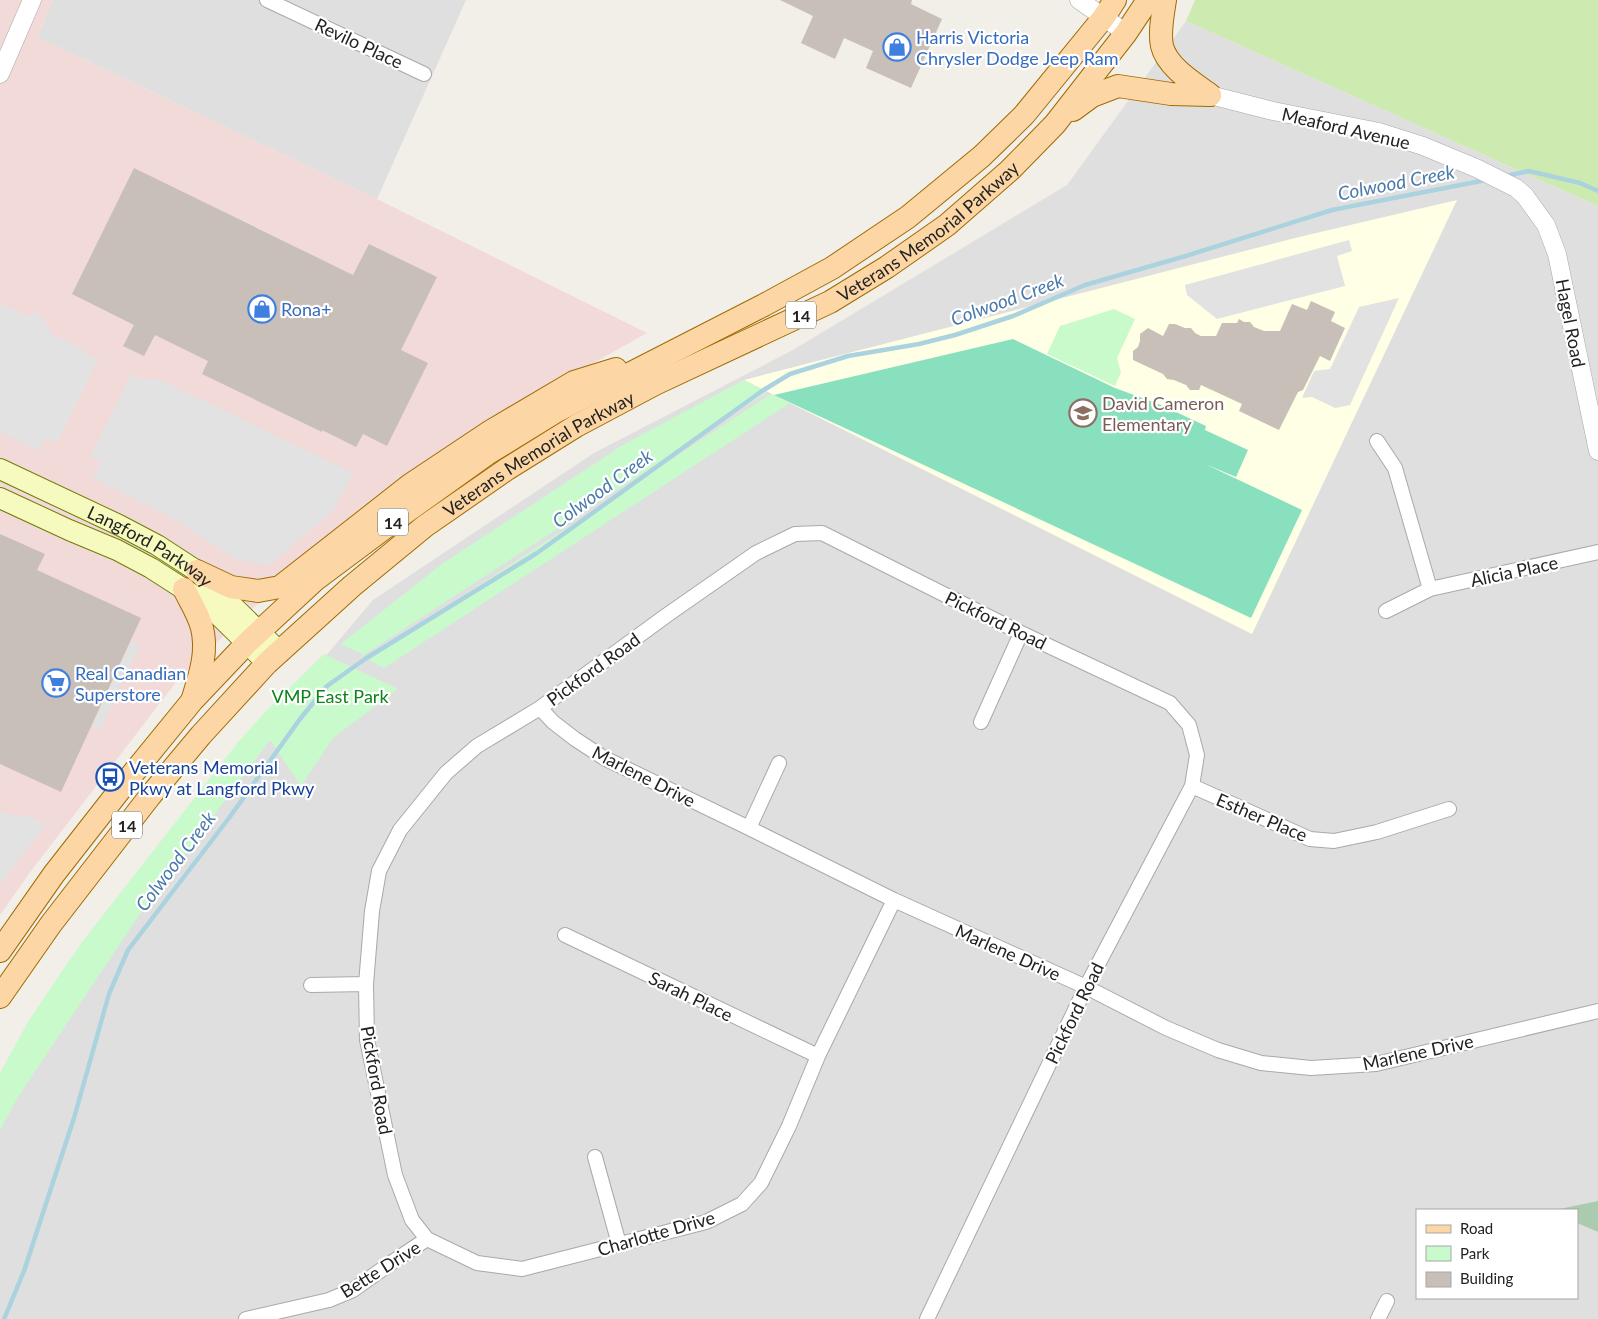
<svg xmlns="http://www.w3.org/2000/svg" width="1598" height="1319" viewBox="0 0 1598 1319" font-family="Lato,sans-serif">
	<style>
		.residential { fill: #e0dfdf }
		.commercial { fill: #f2dad9 }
		.education { fill: #ffffe5 }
		.grass { fill: #cdebb0 }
		.cemetery { fill: #aacbaf }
		.park { fill: #c8facc }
		.pitch { fill: #88e0be }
		.parking { fill: #e2e2e2 }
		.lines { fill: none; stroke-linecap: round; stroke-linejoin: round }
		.stream { stroke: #aad3df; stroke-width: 4.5 }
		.building { fill: #c7bfb8 }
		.minor-casing { stroke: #a9a9a9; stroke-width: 16 }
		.tertiary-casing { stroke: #a9a9a9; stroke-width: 19 }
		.secondary-casing { stroke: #707d05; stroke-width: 22 }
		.primary-casing { stroke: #a06b00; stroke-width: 24 }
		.minor { stroke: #fff; stroke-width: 14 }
		.tertiary { stroke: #fff; stroke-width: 18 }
		.secondary { stroke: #f7fabf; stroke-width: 20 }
		.primary { stroke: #fcd6a4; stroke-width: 22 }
		.labels { text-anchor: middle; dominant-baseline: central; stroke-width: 4.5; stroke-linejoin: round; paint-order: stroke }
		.shield { fill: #fff; stroke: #646464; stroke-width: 1 }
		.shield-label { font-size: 16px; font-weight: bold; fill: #222 }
		.shop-label { font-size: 18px; fill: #366cbe; stroke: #fff; text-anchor: start }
		.street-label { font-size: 18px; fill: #222; stroke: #fff }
		.education-label { font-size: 18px; fill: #785e54; stroke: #fff; text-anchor: start }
		.park-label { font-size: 18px; fill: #0c8416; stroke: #fff }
		.transit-label { font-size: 18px; fill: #164399; stroke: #fff; text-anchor: start }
		.water-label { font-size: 19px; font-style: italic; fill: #4a7aab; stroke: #fff }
	</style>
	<rect width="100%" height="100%" fill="#f2efe9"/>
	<!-- residential -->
	<path class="residential" d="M53,0H466L377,199L37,37Z
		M1186,21L1598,206V1201L1554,1210H1417V1298H1577V1223L1598,1232V1319H0V1088L235,763L373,600L594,453L793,350L1067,185Z"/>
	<!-- commercial -->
	<path class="commercial" d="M0,0H53L37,37L377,199L647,333L483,425L329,537L180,677L31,871L0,915Z"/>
	<!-- education -->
	<path class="education" d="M1457,200L1252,634L744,380L1299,237Z"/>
	<!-- grass -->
	<path class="grass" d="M1195,0H1598V206L1186,21Z"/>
	<!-- cemetery -->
	<path class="cemetery" d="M1598,1201V1232L1577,1223V1210H1554Z"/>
	<!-- park -->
	<path class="park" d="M1114,309L1135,319L1117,358L1121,372L1115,386L1047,354L1060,326Z
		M744,380L767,392L364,655L341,644L442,564L626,443Z
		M771,394L790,403L384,668L367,659Z
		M324,654L398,689L333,738L301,786L270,740L137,918L18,1097L0,1130V1073L29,1020L82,942L239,741L269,708Z"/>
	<!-- pitch -->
	<path class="pitch" d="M1013,339L1115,388L1161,405L1206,426L1205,430L1248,450L1236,477L1205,464L1302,510L1251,618L774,395Z"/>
	<!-- parking -->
	<path class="parking" d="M1349,240L1352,251L1337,256L1345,286L1217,319L1187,295L1185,285Z
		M1399,298L1350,405L1335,408L1312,397L1302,398L1314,371L1330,369L1359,307Z
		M3,304L30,317L33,311L42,316L52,334L73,344L98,360L57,443L46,438L39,451L0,432V310Z
		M131,374L141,379L161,380L353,473L334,510L270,565L237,560L169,516L93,478L101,462L90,457Z
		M131,641L140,645L100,730L92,726Z
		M0,812L34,818L45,826L0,884Z"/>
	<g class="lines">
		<!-- stream -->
		<path class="stream" d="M1506,176L1529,171L1580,183L1598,191
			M4,1319L24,1271L74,1118L109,994L128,950L229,818L300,719L327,686L365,659L537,553L762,391L790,374L848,356L919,344L955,335L1013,316L1085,285L1189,255L1332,210L1486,180"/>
	</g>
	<!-- building -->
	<path class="building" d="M780,0H912L911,4L942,19L911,88L866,68L873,51L844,38L835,59L801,43L813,16Z
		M134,168L353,275L369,244L437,277L401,350L428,363L387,446L363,434L356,447L322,430V432L202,374L208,361L155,335L144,356L123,346L134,325L72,294Z
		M1311,301L1335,312L1331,321L1345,328L1330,361L1320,356L1303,390L1298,392L1279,430L1239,411L1242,404L1201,385L1199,390H1190L1186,385L1174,380L1167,379L1163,374L1133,360V351L1138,347L1140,341V334L1148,328L1163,336L1169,324H1175L1185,328H1191L1195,333L1201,336H1216L1222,323H1237L1239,319L1244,322H1250L1254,327L1264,331H1280L1292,304L1307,310Z
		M0,534L45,554L37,570L141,618L61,792L0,764Z"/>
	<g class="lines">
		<!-- minor casing -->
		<g class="minor-casing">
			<path id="minor" d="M267,0L424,74
				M1377,441L1395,468L1430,589L1598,552
				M1386,611L1430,589
				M540,708L553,722L575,739L604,758L749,828L894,900L1086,987L1166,1028L1218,1050L1261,1063L1311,1068L1376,1064L1598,1011
				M981,722L1021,633
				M1192,786L1310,839L1334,841L1377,832L1449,809
				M749,828L779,763
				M894,900L818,1056L789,1126L761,1183L742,1204L706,1222L522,1269L477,1263L427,1239L412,1220L395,1175L367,1040L366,984L372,911L379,871L400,830L446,773L477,746L540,708L667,615L756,553L795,534L822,533L1021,633L1170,703L1189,725L1197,755L1192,786L1086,987L927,1319
				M565,935L818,1056
				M311,985L366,984
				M595,1157L619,1244
				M246,1319L329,1300L353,1290L391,1263L427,1239
				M1378,1319L1387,1301"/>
		</g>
		<!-- tertiary casing -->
		<g class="tertiary-casing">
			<path id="tertiary" d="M1079,0L1126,33
				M0,74L32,0
				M1210,95L1273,111L1379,132L1423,146L1476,168L1516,188L1525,196L1546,225L1557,254L1598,451"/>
		</g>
		<!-- secondary casing -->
		<g class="secondary-casing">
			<g id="secondary">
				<path id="s1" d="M0,469L119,525L157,545L197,571L280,652"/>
				<path d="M0,498L69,530L117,550L151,568L207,604L267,663"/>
			</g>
		</g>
		<!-- primary casing -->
		<g class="primary-casing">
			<g id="primary">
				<path d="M1165,0C1163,14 1159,32 1162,46C1167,67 1194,83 1210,95"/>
				<path d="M1073,110L1092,96L1118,86L1171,94L1210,95"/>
				<path d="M197,571L231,587L258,591L280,587L410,485L491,431L574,382L616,369"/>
				<path d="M184,589C190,601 199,615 202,628C208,652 200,675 193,698"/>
				<path d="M0,951L54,874L126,782L192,701L247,643L315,580L406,512L487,454L557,411L764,305L832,268L908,217L982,156L1024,115L1104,17L1115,0"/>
				<path id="s2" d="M0,997L51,924L150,796L201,735L267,663L352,586L425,526L507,469L576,426L655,384L830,302L887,267L947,225L1010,170L1055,124L1126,33L1148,0"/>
			</g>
		</g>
		<!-- minor -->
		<use href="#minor" class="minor"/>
		<!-- tertiary -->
		<use href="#tertiary" class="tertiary"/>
		<!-- secondary -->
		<use href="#secondary" class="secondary"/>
		<!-- primary -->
		<use href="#primary" class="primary"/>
	</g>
	<!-- icons -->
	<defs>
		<g id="shop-ring" transform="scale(1.4375)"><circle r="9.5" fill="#fff" stroke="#3f7fe0" stroke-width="1.5"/><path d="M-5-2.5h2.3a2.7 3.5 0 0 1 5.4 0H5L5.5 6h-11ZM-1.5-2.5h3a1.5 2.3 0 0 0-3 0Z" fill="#3f7fe0"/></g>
		<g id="school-ring" transform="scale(1.4375)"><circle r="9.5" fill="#fff" stroke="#8d6e63" stroke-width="1.5"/><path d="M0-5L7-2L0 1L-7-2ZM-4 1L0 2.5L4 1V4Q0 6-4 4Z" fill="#8d6e63"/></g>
		<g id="supermarket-ring" transform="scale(1.4375)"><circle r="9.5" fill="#fff" stroke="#3f7fe0" stroke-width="1.5"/><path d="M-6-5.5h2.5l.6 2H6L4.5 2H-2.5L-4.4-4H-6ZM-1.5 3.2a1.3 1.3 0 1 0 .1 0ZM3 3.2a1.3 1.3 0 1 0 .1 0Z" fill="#3f7fe0"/></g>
		<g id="bus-ring" transform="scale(1.4375)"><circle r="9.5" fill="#fff" stroke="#1a4fb4" stroke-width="1.5"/><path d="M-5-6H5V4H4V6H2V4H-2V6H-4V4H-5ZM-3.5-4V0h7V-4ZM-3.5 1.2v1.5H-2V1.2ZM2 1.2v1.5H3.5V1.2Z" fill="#1a4fb4"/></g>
	</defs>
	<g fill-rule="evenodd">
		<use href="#shop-ring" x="897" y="47"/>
		<use href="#shop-ring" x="262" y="309"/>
		<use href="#school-ring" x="1083" y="413"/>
		<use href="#supermarket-ring" x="56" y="683"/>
		<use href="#bus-ring" x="110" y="777"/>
	</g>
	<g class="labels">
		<!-- shield labels -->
		<g class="shield">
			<rect x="786" y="301.5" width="30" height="27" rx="4"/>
			<rect x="378" y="508.5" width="30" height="27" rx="4"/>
			<rect x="112" y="811.5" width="30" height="27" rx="4"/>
		</g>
		<g class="shield-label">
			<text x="801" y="315">14</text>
			<text x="393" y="522">14</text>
			<text x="127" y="825">14</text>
		</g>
		<!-- shop labels -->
		<g class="shop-label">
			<text x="916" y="37">Harris Victoria<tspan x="916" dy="21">Chrysler Dodge Jeep Ram</tspan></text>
			<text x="281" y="309">Rona+</text>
			<text x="75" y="673">Real Canadian<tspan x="75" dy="21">Superstore</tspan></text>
		</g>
		<!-- street labels -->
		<g class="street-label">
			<text transform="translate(359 43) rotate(25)">Revilo Place</text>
			<text transform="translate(1346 128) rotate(13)">Meaford Avenue</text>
			<text stroke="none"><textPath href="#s2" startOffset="1222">Veterans Memorial Parkway</textPath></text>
			<text transform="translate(1571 323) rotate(79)">Hagel Road</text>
			<text stroke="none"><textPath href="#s2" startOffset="772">Veterans Memorial Parkway</textPath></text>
			<text stroke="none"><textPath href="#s1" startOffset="169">Langford Parkway</textPath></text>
			<text transform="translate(1514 571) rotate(-12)">Alicia Place</text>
			<text transform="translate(996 620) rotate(26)">Pickford Road</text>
			<text transform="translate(593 669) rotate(-36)">Pickford Road</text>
			<text transform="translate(644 776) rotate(27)">Marlene Drive</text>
			<text transform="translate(1262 817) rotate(23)">Esther Place</text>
			<text transform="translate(1008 952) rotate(24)">Marlene Drive</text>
			<text transform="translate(691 996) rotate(26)">Sarah Place</text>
			<text transform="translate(1074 1013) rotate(-64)">Pickford Road</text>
			<text transform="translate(1418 1052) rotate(-12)">Marlene Drive</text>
			<text transform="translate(377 1080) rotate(80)">Pickford Road</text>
			<text transform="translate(656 1233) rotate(-16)">Charlotte Drive</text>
			<text transform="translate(380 1269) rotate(-32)">Bette Drive</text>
		</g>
		<!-- education labels -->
		<g class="education-label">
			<text x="1102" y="403">David Cameron<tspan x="1102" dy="21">Elementary</tspan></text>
		</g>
		<!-- park labels -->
		<g class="park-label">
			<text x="330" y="696">VMP East Park</text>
		</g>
		<!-- transit labels -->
		<g class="transit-label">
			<text x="129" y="767">Veterans Memorial<tspan x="129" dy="21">Pkwy at Langford Pkwy</tspan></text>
		</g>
		<!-- water labels -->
		<g class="water-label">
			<text transform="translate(1396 182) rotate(-11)">Colwood Creek</text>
			<text transform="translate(1007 299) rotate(-20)">Colwood Creek</text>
			<text transform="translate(602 488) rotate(-36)">Colwood Creek</text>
			<text transform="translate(175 861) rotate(-53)">Colwood Creek</text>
		</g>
	</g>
	<!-- legend -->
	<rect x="1416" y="1209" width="162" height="90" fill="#ffffff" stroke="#a7a7a7"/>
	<rect x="1426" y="1225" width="25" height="8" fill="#fcd6a4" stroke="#a7a7a7"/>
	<text x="1460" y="1234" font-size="15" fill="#222222">Road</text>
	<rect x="1426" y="1246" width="25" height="15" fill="#c8facc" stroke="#a7a7a7"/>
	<text x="1460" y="1259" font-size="15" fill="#222222">Park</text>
	<rect x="1426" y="1272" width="25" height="15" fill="#c7bfb8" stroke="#a7a7a7"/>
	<text x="1460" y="1284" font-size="15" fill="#222222">Building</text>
</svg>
